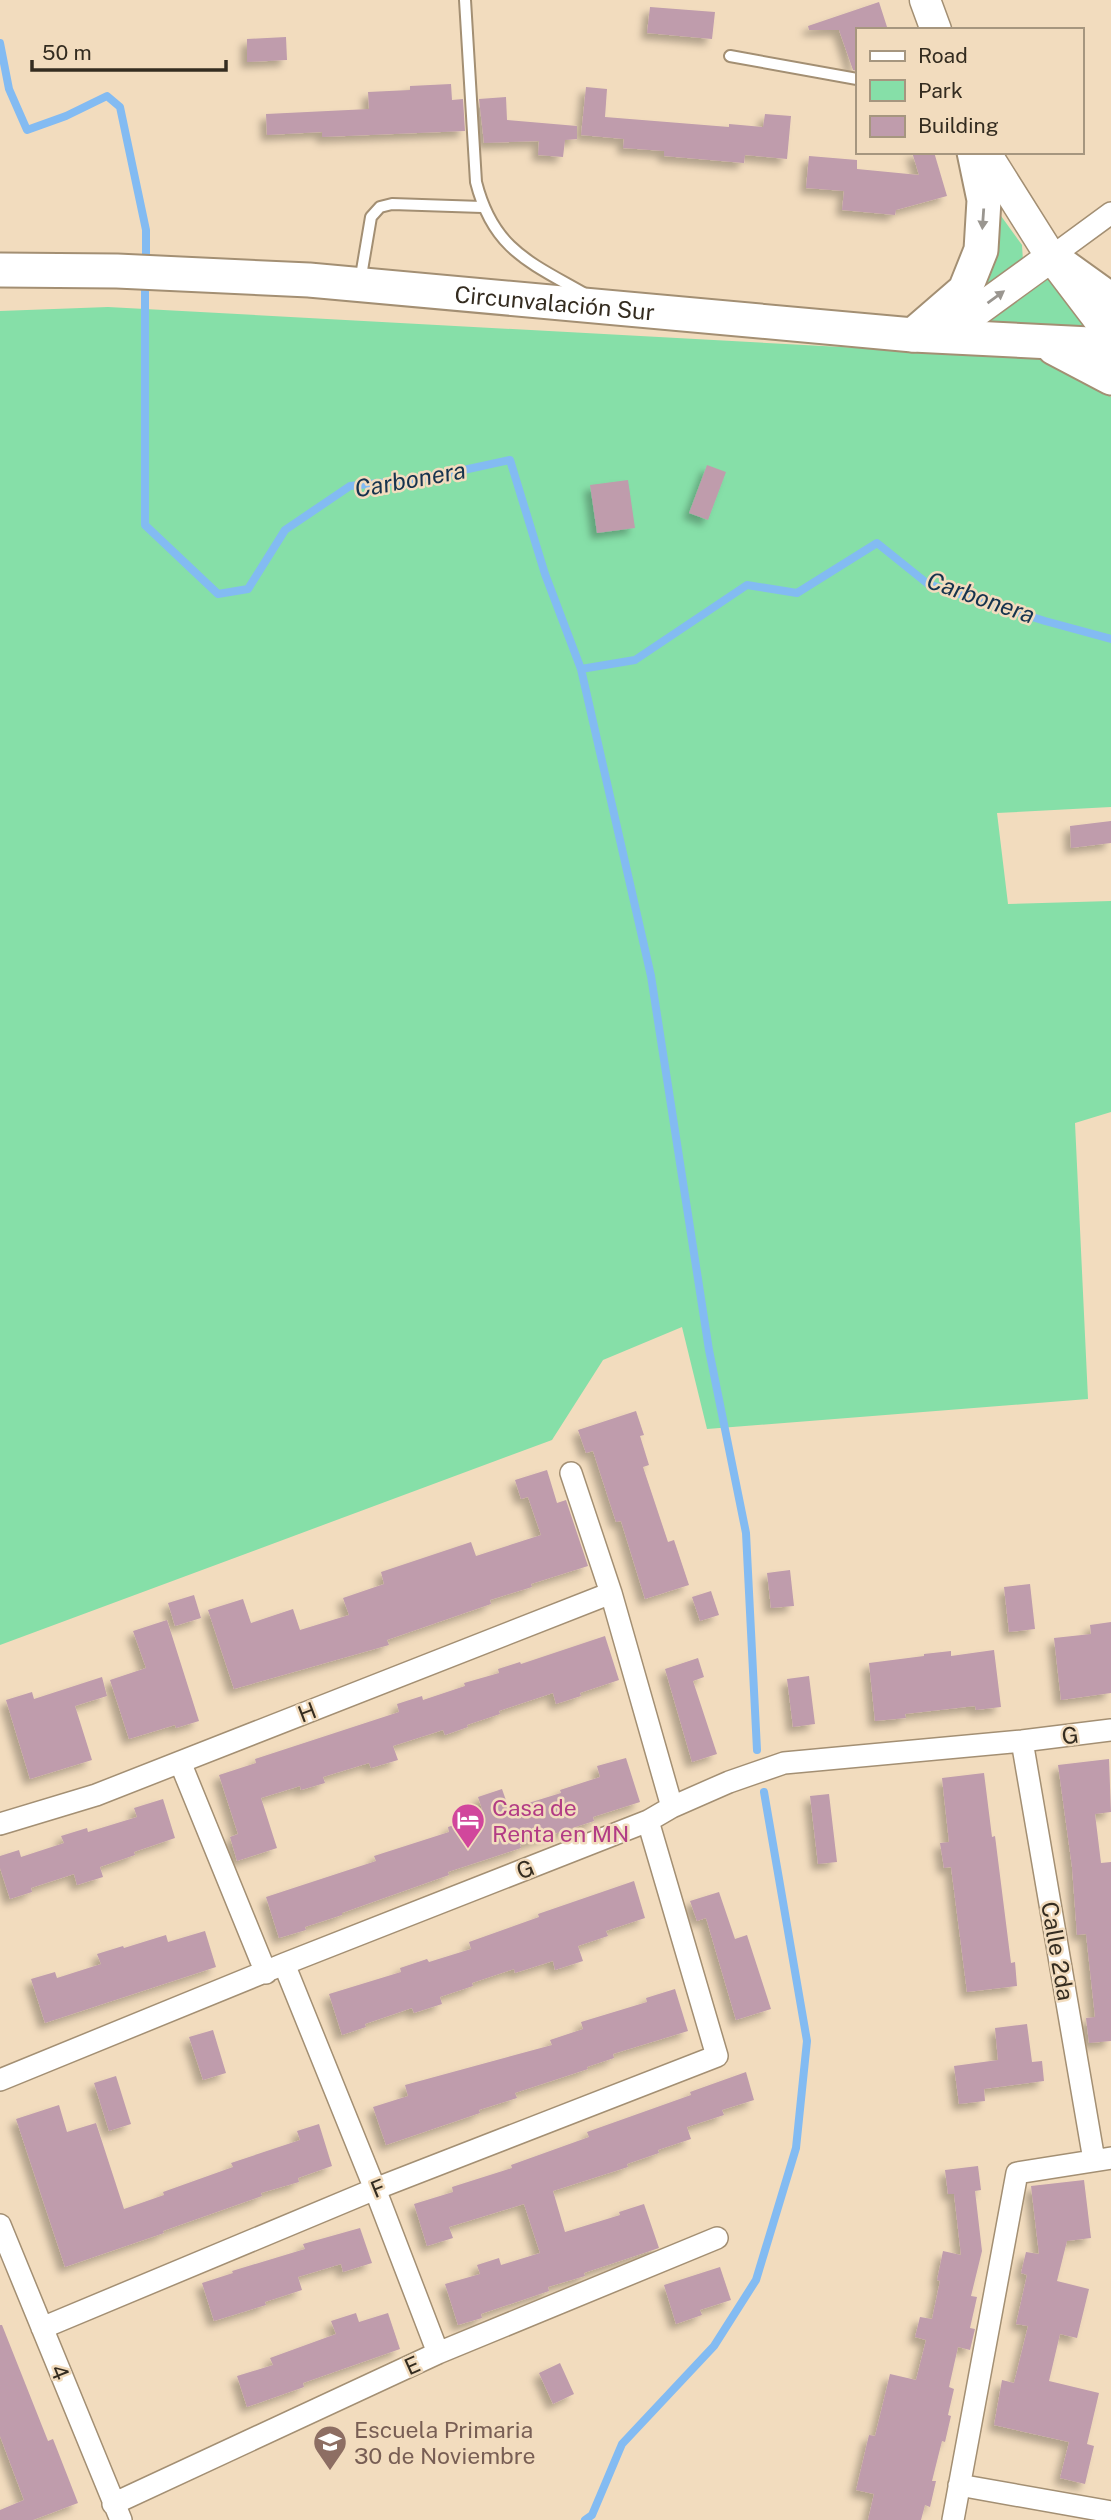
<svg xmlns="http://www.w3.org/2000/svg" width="1111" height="2520" viewBox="0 0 1111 2520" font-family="'Public Sans',sans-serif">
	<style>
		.green { fill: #86dfa8 }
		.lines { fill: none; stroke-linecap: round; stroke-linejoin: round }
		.stream { stroke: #83bbf2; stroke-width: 8 }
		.building { fill: #bf9cac; filter: url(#shadow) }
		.lane-casing { stroke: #a38f73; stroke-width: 14 }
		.street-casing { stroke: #a38f73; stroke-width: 24 }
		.secondary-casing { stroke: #a38f73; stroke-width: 33 }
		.primary-casing { stroke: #a38f73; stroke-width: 37 }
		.lane { stroke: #fff; stroke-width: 10 }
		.street { stroke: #fff; stroke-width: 21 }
		.secondary { stroke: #fff; stroke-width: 30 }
		.primary { stroke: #fff; stroke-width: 33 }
		.oneway { fill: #9a9690 }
		.labels { text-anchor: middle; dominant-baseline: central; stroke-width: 5; stroke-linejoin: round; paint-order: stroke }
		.street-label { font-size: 23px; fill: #342c20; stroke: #f2dcbe }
		.hotel-label { font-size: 23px; fill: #b23c85; stroke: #f2dcbe; text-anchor: start }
		.education-label { font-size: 23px; fill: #785e54; stroke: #f2dcbe; text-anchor: start }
		.water-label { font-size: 24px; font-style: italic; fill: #15334e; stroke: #f2dcbe }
	</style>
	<defs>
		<filter id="shadow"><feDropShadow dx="-6" dy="6" stdDeviation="3.5" flood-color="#0004"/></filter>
	</defs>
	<rect width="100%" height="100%" fill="#f2dcbe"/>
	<!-- green -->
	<path class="green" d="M996,209L1022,245L1023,261L970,300Z
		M1048,279L1086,328L989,322Z
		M108,307L1044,358L1111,397V807L997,813L1008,904L1111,901V1112L1075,1123L1088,1399L707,1429L682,1327L603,1360L552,1440L0,1645V311Z"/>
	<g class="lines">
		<!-- stream -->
		<path class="stream" d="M0,43L9,89L27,130L66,116L107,96L120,107L146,230V266
			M145,279V525L218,594L248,589L285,530L350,486L427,478L510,460L545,574L581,669L635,660L747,585L797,593L877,543L928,584L1045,621L1111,639
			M581,669L651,976L709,1350L746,1533L757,1750
			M585,2520L592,2515L622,2444L714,2346L756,2280L796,2148L807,2041L764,1792"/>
	</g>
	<!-- building -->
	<path class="building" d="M879,2L888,30H857V71L853,70L839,30H809L808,26Z
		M650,7L715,12L712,39L647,33Z
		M286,37L287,60L247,62V39Z
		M451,84L452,100L463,99L465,131L322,137V132L267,135L266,114L369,109L368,92L410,90V86Z
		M586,87L607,89L605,117L729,127V124L763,127L765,114L791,116L787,159L745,155L744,163L664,156V151L623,148L624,139L581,135Z
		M506,97L507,120L577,126V139L565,140L563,157L538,155L539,141L484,143L479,99Z
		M912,152H934L947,196L896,210L895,215L842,210L844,191L806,188L809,156L857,160V169L919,175Z
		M707,465L726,472L708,520L689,513Z
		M628,480L635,528L597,533L590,485Z
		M1111,821V843L1071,848L1070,826Z
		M636,1411L644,1435L640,1436L649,1465L643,1467L668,1542L674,1540L689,1585L645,1599L621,1521L616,1522L593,1451L586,1453L578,1430Z
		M547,1470L557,1503L566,1500L588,1566L531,1584L532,1587L490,1600L491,1604L387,1640L389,1645L234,1689L208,1610L243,1599L251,1623L293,1609L300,1630L349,1615L343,1598L384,1584L381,1572L471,1542L476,1556L541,1535L528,1497L521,1499L515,1480Z
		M790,1570L794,1606L771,1608L767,1573Z
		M1030,1584L1035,1629L1009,1632L1004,1587Z
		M711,1591L719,1615L700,1621L692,1597Z
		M194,1595L201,1618L175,1626L168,1603Z
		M167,1620L199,1721L176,1728L175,1725L129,1739L110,1680L146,1668L133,1631Z
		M1111,1622V1693L1061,1700L1054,1638L1091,1634L1090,1625Z
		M605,1636L619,1680L580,1693L581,1696L556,1704L553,1693L499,1711L500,1714L467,1725L468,1727L445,1735L443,1730L393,1746L398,1760L371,1768L369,1763L323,1777L325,1783L301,1790L300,1786L261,1798L277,1848L237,1861L230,1837L238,1834L219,1775L256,1763L255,1759L399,1712L397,1704L422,1696L423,1700L465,1686L464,1683L499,1673L498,1669L520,1662L521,1664Z
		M994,1650L1001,1707L976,1710L975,1706L905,1714L906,1718L875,1721L869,1663L924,1656V1654L951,1651V1656Z
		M698,1658L704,1677L693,1681L717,1754L692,1762L665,1669Z
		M809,1676L815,1724L793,1727L787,1679Z
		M102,1677L107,1696L75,1706L92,1760L30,1779L6,1700L32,1692L34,1699Z
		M626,1758L640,1802L593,1817L594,1821L520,1845L521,1848L448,1872L449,1875L342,1913V1915L305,1927L306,1930L279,1938L266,1897L376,1861L374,1856L449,1832L448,1827L484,1815L478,1797L502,1789L509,1809L561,1793L560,1790L600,1777L597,1766Z
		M1109,1759L1111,1812L1095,1814L1101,1863L1111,1862V2041L1089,2043L1086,2018L1095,2017L1086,1934L1077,1935L1072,1867L1058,1765Z
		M984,1773L992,1837L995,1836L1011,1963L1015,1962L1017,1986L967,1992L951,1867L944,1868L940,1843L949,1842L942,1778Z
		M829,1794L837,1862L818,1864L810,1796Z
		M163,1799L175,1838L134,1852L135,1855L100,1867L103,1877L77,1885L74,1874L31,1888L32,1892L10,1899L0,1868V1856L19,1850L21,1857L64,1843L61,1836L87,1828L88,1832L137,1817L134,1808Z
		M634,1881L645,1918L606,1931L608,1936L578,1946L583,1961L555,1970L553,1961L515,1973L514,1969L472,1983L473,1986L440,1997L442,2004L414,2013L412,2008L365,2024L366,2027L342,2035L329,1994L401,1972L400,1968L427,1959L429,1962L471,1949L469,1942L539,1917L538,1914Z
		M719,1892L735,1939L747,1935L771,2009L736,2020L706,1918L697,1921L690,1901Z
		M205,1931L216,1967L45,2023L31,1979L55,1972L57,1978L101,1964L97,1954L123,1946L124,1948L166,1935L168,1942Z
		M675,1989L688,2031L613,2054L614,2058L587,2067L588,2069L515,2093L517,2098L479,2110L480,2113L386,2145L373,2107L408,2096L405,2085L552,2045L550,2040L583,2029L581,2022L647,2002L646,1998Z
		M1027,2024L1032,2062L1042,2061L1044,2081L984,2089L985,2101L959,2104L954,2066L998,2060L995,2028Z
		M213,2030L226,2073L203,2080L189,2037Z
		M746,2072L754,2100L722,2110L724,2115L687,2127L691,2139L658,2150L659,2153L627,2164L628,2167L553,2191L565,2232L620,2215L619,2212L644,2204L659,2248L584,2273L585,2276L548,2287L549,2291L481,2314L482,2318L458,2325L445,2284L480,2274L477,2265L499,2258L501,2265L540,2253L524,2204L449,2227L453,2238L427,2246L414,2204L453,2192L452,2187L512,2168L511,2165L589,2137L587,2132L691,2095L690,2092Z
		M116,2076L131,2124L109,2131L94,2083Z
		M59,2105L67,2132L96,2123L124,2209L164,2195L163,2192L233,2167L231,2163L300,2140L297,2131L319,2124L332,2166L298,2178L299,2182L261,2193L262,2196L163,2231L164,2233L65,2267L16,2119Z
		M978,2166L981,2190L975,2191L982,2251L971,2296L977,2297L970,2328L975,2329L970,2350L958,2347L949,2387L954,2389L948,2415L951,2416L945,2442L942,2441L932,2481H936L930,2507L925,2505L921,2520H868L874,2494L856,2490L869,2435L875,2436L890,2374L916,2380L926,2340L915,2337L920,2317L932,2319L940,2281L937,2280L943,2251L961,2255L954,2194H948L945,2170Z
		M1084,2180L1091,2238L1067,2241L1057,2281L1089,2289L1077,2338L1060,2334L1049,2381L1099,2393L1087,2444L1094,2446L1085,2484L1060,2478L1069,2442L994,2425L1002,2380L1014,2383L1028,2326L1016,2324L1027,2275L1021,2273L1026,2252L1039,2254L1031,2186Z
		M360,2228L372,2263L343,2272L341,2264L298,2277L302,2290L265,2302L266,2305L214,2321L202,2283L233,2273L232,2271L305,2249L303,2244Z
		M720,2267L731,2300L700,2310L702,2315L676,2324L664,2285Z
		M356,2313L359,2322L388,2313L400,2349L303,2383L304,2387L247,2407L237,2376L273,2365L270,2358L336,2334L331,2321Z
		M0,2325H2L48,2441L53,2439L78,2503L33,2520H0V2510L24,2500L0,2436Z
		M560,2363L574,2394L553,2404L539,2373Z"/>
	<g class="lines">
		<!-- lane casing -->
		<g class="lane-casing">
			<path id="lane" d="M465,0L476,182C493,249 529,262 585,294
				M730,56L857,79
				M360,282L371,217L380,207L392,204L482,207"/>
		</g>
		<!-- street casing -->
		<g class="street-casing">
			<path id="street" d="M1051,257L1111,213
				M571,1473L611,1593L672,1807
				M1022,1741L1094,2160
				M180,1762L266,1973
				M0,1824L96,1795L611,1593
				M284,1964L375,2189L438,2353
				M0,2080L284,1964L648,1821L672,1807L729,1782L784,1763L1022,1741L1111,1730
				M0,2225L121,2520
				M42,2328L375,2189L717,2056L648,1821
				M959,2485L1111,2512
				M113,2504L438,2353L717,2238
				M953,2520L1017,2173L1111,2158"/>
		</g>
		<!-- secondary casing -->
		<g class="secondary-casing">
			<path id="secondary" d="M925,0L936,30
				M985,152L1051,257L1111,336
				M941,337L1051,257"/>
		</g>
		<!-- primary casing -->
		<g class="primary-casing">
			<g id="primary">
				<path d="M1051,257L1111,300"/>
				<path id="s1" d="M0,270L117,271L309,280L913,335L1111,345"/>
				<path d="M913,335L965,290L981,250L984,200L974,152"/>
				<path d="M1054,348L1111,378"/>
			</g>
		</g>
		<!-- lane -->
		<use href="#lane" class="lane"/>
		<!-- street -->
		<use href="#street" class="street"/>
		<!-- secondary -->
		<use href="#secondary" class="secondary"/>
		<!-- primary -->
		<use href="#primary" class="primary"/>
	</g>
	<!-- one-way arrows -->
	<defs><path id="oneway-solid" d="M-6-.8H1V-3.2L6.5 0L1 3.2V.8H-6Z" transform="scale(1.75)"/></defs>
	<g class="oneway">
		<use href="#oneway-solid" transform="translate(983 219) rotate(94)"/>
		<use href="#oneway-solid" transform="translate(996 297) rotate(-36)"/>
	</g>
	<!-- icons -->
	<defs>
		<g id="hotel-pin" transform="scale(1.75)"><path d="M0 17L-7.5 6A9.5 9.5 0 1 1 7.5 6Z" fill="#d1479c" stroke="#f2dcbe"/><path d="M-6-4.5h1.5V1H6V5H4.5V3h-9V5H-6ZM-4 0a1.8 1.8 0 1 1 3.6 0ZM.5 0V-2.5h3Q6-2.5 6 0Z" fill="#fff"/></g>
		<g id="school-pin" transform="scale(1.75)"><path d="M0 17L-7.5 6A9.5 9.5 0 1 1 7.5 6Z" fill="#8d6e63" stroke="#f2dcbe"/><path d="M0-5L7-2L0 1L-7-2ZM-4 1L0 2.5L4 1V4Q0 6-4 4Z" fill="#fff"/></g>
	</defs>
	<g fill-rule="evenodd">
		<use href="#hotel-pin" x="468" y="1820"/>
		<use href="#school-pin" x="330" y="2442"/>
	</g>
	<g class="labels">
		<!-- street labels -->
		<g class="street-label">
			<text stroke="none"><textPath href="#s1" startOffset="556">Circunvalación Sur</textPath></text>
			<text transform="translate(307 1712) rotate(-21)">H</text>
			<text transform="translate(1070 1735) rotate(-7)">G</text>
			<text transform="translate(525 1869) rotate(-22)">G</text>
			<text transform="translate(1058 1951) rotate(80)">Calle 2da</text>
			<text transform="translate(378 2188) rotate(-22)">F</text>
			<text transform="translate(412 2365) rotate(-24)">E</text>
			<text transform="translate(60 2372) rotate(68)">4</text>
		</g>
		<!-- hotel labels -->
		<g class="hotel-label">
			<text x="492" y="1807">Casa de<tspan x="492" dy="26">Renta en MN</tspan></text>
		</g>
		<!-- education labels -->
		<g class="education-label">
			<text x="354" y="2429">Escuela Primaria<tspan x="354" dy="26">30 de Noviembre</tspan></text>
		</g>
		<!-- water labels -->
		<g class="water-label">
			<text transform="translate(410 479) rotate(-10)">Carbonera</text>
			<text transform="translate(981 597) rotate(19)">Carbonera</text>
		</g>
	</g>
	<!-- legend -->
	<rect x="856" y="28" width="228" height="126" fill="#f2dcbe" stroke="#a6967f" stroke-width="2"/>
	<rect x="870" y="51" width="35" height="10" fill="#ffffff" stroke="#a6967f" stroke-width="2"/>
	<text x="918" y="63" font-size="21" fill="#342c20">Road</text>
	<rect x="870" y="80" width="35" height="21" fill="#86dfa8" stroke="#a6967f" stroke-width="2"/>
	<text x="918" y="98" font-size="21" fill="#342c20">Park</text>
	<rect x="870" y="116" width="35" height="21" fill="#bf9cac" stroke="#a6967f" stroke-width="2"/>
	<text x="918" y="133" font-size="21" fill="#342c20">Building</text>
	<!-- scale -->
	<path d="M32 60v10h194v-10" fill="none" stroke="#342c20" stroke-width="3.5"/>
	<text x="42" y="60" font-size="21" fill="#342c20" stroke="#f2dcbe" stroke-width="5" paint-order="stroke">50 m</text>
</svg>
